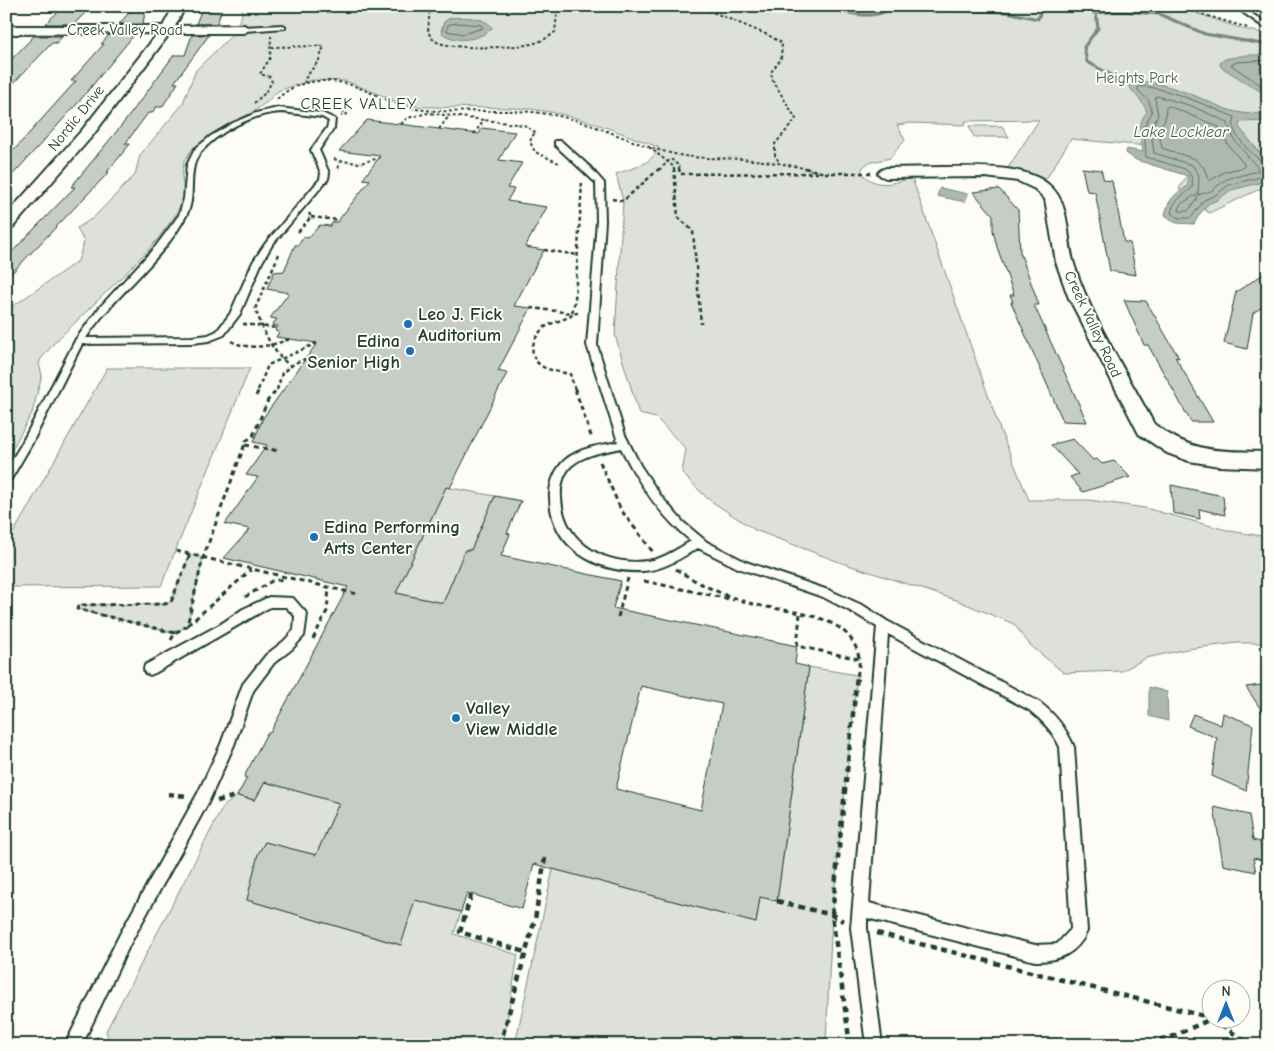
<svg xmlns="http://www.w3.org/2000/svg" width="1274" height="1051" viewBox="0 0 1274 1051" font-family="'Comic Neue',sans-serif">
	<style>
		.green { fill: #dde0db; stroke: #7e8e88; fill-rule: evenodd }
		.water { fill: #aeb8b1; stroke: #75877f }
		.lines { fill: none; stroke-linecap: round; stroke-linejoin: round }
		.shore { stroke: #586e66; stroke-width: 1 }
		.stream { stroke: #75877f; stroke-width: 3 }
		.building { fill: #c6cdc7; stroke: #1f3d34; fill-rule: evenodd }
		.lane-casing { stroke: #1f3d34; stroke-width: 4 }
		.street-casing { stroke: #1f3d34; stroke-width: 4 }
		.path-far3 { stroke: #1f3d34; stroke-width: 2; stroke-dasharray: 3 2.5; stroke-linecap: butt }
		.path-far2 { stroke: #1f3d34; stroke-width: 2.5; stroke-dasharray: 4 3; stroke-linecap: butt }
		.path-far1 { stroke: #1f3d34; stroke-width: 3; stroke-dasharray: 5 4; stroke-linecap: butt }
		.path { stroke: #1f3d34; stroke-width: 4.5; stroke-dasharray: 6 5; stroke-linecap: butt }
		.lane { fill: #fdfcf7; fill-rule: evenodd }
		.street { fill: #fdfcf7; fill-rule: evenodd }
		.poi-dot { fill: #1f6fb2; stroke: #fdfcf7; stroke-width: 2 }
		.labels { text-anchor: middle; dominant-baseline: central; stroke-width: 4; stroke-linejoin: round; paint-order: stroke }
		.far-street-label { font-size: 15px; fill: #1f3d34; stroke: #fdfcf7 }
		.far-park-label { font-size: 15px; fill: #455e55; stroke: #fdfcf7 }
		.far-neighbourhood-label { font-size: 16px; letter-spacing: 1px; fill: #1f3d34; stroke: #fdfcf7 }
		.far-water-label { font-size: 16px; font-style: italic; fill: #435c53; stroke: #fdfcf7 }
		.poi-label { font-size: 18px; font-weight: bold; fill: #1f3d34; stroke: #fdfcf7; text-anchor: start }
	</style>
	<rect width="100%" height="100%" fill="#fdfcf7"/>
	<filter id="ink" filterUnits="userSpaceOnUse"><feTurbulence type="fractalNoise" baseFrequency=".02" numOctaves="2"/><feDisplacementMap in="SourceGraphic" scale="10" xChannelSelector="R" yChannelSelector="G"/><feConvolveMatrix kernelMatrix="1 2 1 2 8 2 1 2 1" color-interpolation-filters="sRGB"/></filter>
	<g filter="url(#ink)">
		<!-- green -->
		<path class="green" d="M242,6H1176L1243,29L1268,34V40H1264L1268,42V185L1209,213L1179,189L1201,151L1071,139L1046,179L1008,168L1039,120L965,121L966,125L911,123L897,125L905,140L890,158L868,163L863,167L861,172C876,190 893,183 912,178L1001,432L1029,500H1089L1145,508L1230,531L1268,537V643H1237L1187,649L1146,658L1122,671L1064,673L1030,645L1014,624L956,600L839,562L755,530L708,499L682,473L686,449L656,418L639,414L615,335L623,201L616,174C632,168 653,165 658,147C616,131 576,114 530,109C491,106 452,109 412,106L398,102L346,81L312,80L278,91L267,102L246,117L194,147L184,161L182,176L184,195L177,213L157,240L127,272L56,341L41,359L39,364L42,375L32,413L6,460V311L78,261L84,242L77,228L93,218L135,175L140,155L182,105L196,70L231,36L242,15ZM450,18L482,20L484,34L465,39L441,31L444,22Z
			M969,126H1002L1009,137H974Z
			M107,368H250L161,586L6,587V546Z
			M446,487L495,496L471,550H465L443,603L396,593Z
			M190,554L203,558L187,626L175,633L77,609L79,605L165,604L171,602Z
			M809,667L857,675L832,915L826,1042L515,1044L553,869L756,923L760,897L777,901Z
			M265,782L339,803L316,855L265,842L258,854L247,900L400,945L415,900L461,912L454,934L518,955L503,1045H110L106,1031L223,807L237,796L255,800Z"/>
		<!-- water -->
		<path class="water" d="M450,18C462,17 486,16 492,28C480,40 456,44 442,33L444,22Z
			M1247,55H1268V96L1221,67L1220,63L1225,59Z
			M1135,80C1152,82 1169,86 1185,92C1212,101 1238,121 1268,111V121L1240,122L1239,127L1268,163V178L1259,183L1231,190L1217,200L1208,204L1199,215L1194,224L1176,223L1165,215C1168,199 1175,194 1188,186V176L1136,160L1126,153L1127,149L1143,152C1141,136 1136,125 1147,112C1143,100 1133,94 1127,83Z
			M940,188L968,194L965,202L937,196Z
			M1149,687L1167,692L1168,721L1149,716Z"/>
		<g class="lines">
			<!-- shore -->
			<path class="shore" d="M457,23L481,25L483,28L463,34L447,31L448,25Z
				M1268,60L1237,62L1231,65L1268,90
				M1157,96L1192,106L1227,122L1235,141L1258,168V171L1227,179L1211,191L1198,195L1199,175L1192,165L1154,153L1151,129L1158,115L1155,99Z
				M1169,106L1219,127L1228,145L1244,164V167L1224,172L1209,181L1204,168L1195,159L1162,148L1158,129L1165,120L1166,108Z
				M1268,165C1258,161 1237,140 1234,129C1233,125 1234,121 1235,117C1211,108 1161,84 1138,87V90L1149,101L1152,112L1144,127L1146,157L1185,169C1192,175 1193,179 1192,188C1183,196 1173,200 1171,213L1178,218H1191L1204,200L1214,196L1229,185L1268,175
				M1194,196H1197V199L1188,211H1179L1180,205Z"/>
			<!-- stream -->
			<path class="stream" d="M798,6H804
				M834,6L830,10C846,12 869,19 884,12C888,11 889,7 894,6
				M934,6L952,10L1007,12L1038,19L1041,11L1054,8L1096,13L1121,11L1159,14L1205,34L1268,45
				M1096,13L1098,28L1084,47L1087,62L1127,83"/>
		</g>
		<!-- building -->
		<path class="building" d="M135,6H146L143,24H119Z
			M222,8L217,24H196L201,11Z
			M60,10H88L74,24H45Z
			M109,35H134L77,104L6,182V159L76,81H71L104,44H101Z
			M192,35H209L174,83H178L162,107H156L152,113H148L125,144H130L107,172H109L6,279V258L75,187H71L126,120L174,55H185Z
			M34,36H63L56,43H52L6,91V65Z
			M367,120L479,134L482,128L515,132L499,160L522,163L507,188L514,189L507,201L547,207L525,247L544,250L514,306L531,308L498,371L507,373L450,488L446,487L396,593L443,603L465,550H471L495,496L521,501L507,533L510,534L501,556L621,581L613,608L797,646L795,664L809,667L777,901L760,897L756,923L534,864L522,909L467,893L461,912L415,900L401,945L247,900L258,854L265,842L316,855L339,803L265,782L255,800L237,796L247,778L244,777L267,733H270L348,587L224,558L250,529L225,524L258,477L246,475L267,445L253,442L263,418L317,343L276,337L279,332L275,331L278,326L272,325L277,319L270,318L289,293L267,289L274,272L284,271L295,245H298L304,237L308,238L320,225L330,226L333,222H337L370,180L363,179L380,156L339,151ZM641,686L722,704L701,810L616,789Z
			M1082,168L1101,170L1104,180L1112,181L1124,242L1130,243L1136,275L1110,271L1095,192L1087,191Z
			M999,189L1018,210L1020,252L1039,305H1034L1087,422L1063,421L1011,302H1013L1010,295H1014L997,247L993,230V215L973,192Z
			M1268,271V303L1253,313L1247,349L1224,343L1236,292Z
			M1124,300L1146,301L1179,358L1175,357L1181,367L1213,422H1191L1148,345H1144Z
			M1073,439L1093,460L1097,459L1102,464L1114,461L1130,477L1083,492L1070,477L1078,474L1051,445Z
			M1171,485L1223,496L1225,515L1199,509L1200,519L1173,513Z
			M1268,684V720L1246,687Z
			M1223,713L1253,725L1246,791L1212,776L1217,738L1188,726L1193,714L1221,725Z
			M1214,807L1249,815L1253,840L1260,842L1263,860L1253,858L1256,872L1223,865Z"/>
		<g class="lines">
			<!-- lane casing -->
			<g class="lane-casing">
				<path id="lane" d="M1234,6H1241L1268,25V30Z
					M283,25L285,26V28L244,31L241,29L244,27Z
					M278,108L322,113L335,119L334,128L319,150L329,173L328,179L272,245L262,262L240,314L224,335L209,341L192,343L82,344L31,445L10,481L6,482V469L21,445L76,339L100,307L156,246L179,215L184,199L187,165L195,149L211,136L233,123L256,113ZM282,112L322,117L329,121L327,128L311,150L321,173L320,179L265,244L253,262L230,314L217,331L208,335L192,337L86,338C115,294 163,261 187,214C197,195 186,169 201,152C219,131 254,113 282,112Z
					M555,141H561L590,167L604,183L605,221L597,345L625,435L640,465L660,495L683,522L707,542L746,562L831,591L864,606L887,621L1039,702C1055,714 1066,728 1074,747L1087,931C1077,954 1059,961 1035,961L867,918V928L882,1045H866L851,928L877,627L856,614L823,597L738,568L698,548C681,558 663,570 643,571C597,573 551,548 550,498C549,485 555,469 565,460C579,448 600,445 618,442L587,345L597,221L596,183L555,145ZM621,448C639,484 660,516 691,541C679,548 666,557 653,560C610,569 563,545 561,498C560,487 563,474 571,466C585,454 604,452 621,448ZM888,634L1029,710C1043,721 1053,732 1060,747L1071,929L1057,944L1035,945L869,903Z
					M269,597L293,598L307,614L304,636L292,649L274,663L253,691L234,745L208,803L130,944L82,1045H65L120,934L198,793L221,744L243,684L266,655L284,641L294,630L295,616L286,607H270L155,673L150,675L145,673L144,669L145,665L221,624L243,609Z"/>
			</g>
			<!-- street casing -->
			<g class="street-casing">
				<path id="street" d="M171,6H183L182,13L175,26L244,25L250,29L244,33H170L93,135L12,228L6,230V215L83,129L158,33L6,34V26H163L170,13Z
					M942,167C973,167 1025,164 1049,185C1071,203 1066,239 1074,264C1091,318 1127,373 1154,424C1193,454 1221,451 1268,452V468L1219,466L1189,461L1167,453L1139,434L1068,296L1056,262L1045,199L1035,189L1018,181L985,177L886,178L881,176L878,173L881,170L886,168Z"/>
			</g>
			<!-- path-far3 -->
			<path class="path-far3" d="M430,6L428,32C430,35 432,39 435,41C449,50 514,48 531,44C540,42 548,38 555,32L557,13L562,6
				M698,6L768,35L782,43L781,59L771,72L772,79L796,119L775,144V156L780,163
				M1176,6L1248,28
				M271,47L324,46L319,60L304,80L305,83
				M277,99C292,85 309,80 329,81C360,82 385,104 416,109C459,115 504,107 548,114C594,121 634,146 679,155C700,159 722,158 743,159C766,161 788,164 811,170
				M254,103L264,94L272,82L270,77L260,74L270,58L271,36
				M332,106L347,114L341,116
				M401,124L407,118L428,113L524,125L536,133L532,136L530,142L535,152L559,163
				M439,129L449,116
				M474,134L484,120
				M649,147L674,167V170
				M334,159L340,161L338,170
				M340,161L360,163L379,158
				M659,170L671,159L679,166V170"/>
			<!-- path-far2 -->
			<path class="path-far2" d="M674,168L678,217L693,231L701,324
				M679,168L680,174L818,173
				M805,168L825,173
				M825,173H871
				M612,199L623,201L660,168
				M311,217L339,220
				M298,232L311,217L309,213
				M544,250L578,255
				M279,254L255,309C264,330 271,353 291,366
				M531,308L572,313L575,300L582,182
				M243,324L277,328
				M231,341C250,351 271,346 290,339
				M258,390L268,365L317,343
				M277,390L282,373L295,363L305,359
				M575,390L570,374C561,372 551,371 543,367C526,357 532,337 545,327C553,322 563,320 571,316L572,313H581"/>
			<!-- path-far1 -->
			<path class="path-far1" d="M575,389L592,439
				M256,396L259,389
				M245,445L280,451
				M600,462L621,510L653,552
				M176,551L357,594
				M676,569C700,585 725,596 753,604C788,613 851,612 859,658C860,664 858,671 857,677
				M644,581L734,600
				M245,597L272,581L284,579
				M800,614L797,646L859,659
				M618,617L628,578
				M188,625L251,570
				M175,633L77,609L79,605L165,604L171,602L190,554
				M313,639L327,611L329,588
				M171,640L175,633L187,626L203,558L246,441L253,436L268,400L278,389"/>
			<!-- path -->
			<path class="path" d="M168,794L187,796
				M217,801L236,796
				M471,895L460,932L525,952
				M777,901L832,915L843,921
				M877,933L1212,1018
				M1212,1018L1250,1045
				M96,1037L98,1045
				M500,1045L535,919L545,858
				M850,1045L832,915L857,676
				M1139,1045L1173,1036L1211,1019"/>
			<!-- lane -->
			<use href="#lane" class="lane"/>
			<!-- street -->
			<use href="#street" class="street"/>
		</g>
	</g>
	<!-- markers -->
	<g class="poi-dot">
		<circle cx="408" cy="324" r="5"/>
		<circle cx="410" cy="351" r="5"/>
		<circle cx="314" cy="537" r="5"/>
		<circle cx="456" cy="718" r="5"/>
	</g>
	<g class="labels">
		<!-- far-street labels -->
		<g class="far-street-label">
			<text x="125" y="30">Creek Valley Road</text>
			<text transform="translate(76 118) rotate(-51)">Nordic Drive</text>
			<text transform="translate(1093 324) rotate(65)">Creek Valley Road</text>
		</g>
		<!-- far-park labels -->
		<g class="far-park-label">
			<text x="1137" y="78">Heights Park</text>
		</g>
		<!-- far-neighbourhood labels -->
		<g class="far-neighbourhood-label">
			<text x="359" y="104">CREEK VALLEY</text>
		</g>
		<!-- far-water labels -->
		<g class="far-water-label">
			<text x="1181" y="132">Lake Locklear</text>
		</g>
		<!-- poi labels -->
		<g class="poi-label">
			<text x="418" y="314">Leo J. Fick<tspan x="418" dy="21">Auditorium</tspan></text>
			<text x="400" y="341" text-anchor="end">Edina<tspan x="400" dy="21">Senior High</tspan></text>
			<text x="324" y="527">Edina Performing<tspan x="324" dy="21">Arts Center</tspan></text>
			<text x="466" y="708">Valley<tspan x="466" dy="21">View Middle</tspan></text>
		</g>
	</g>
	<!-- margin -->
	<rect width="1274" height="1051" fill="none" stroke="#fdfcf7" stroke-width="25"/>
	<rect x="12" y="12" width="1249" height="1026" fill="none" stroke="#1f3d34" stroke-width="2" filter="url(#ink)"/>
	<!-- north arrow -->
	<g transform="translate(1226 1004)"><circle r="24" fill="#fdfcf7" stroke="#a4b0a9"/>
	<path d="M0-4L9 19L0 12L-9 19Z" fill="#1f6fb2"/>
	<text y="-8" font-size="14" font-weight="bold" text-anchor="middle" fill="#1f3d34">N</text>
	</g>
</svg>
